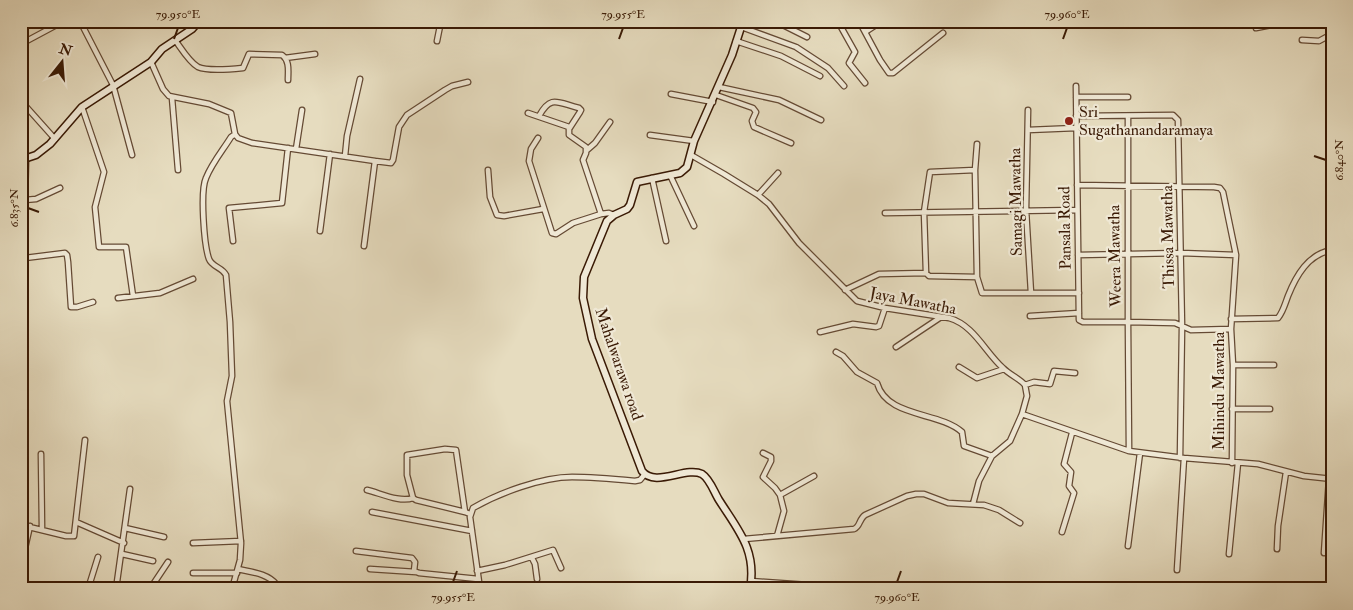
<svg xmlns="http://www.w3.org/2000/svg" width="1353" height="610" viewBox="0 0 1353 610" font-family="'IM FELL Double Pica',serif">
	<style>
		.lines { fill: none; stroke-linecap: round; stroke-linejoin: round }
		.street-casing { stroke: #654a34; stroke-width: 7 }
		.secondary-casing { stroke: #3a1a05; stroke-width: 9 }
		.street { stroke: #efe8d5; stroke-width: 4.5 }
		.secondary { stroke: #efe8d5; stroke-width: 6 }
		.ticks { fill: none; stroke: #3a1a05; stroke-width: 2 }
		.poi-dot { fill: #8f2418; stroke: #efe8d5; stroke-width: 2 }
		.labels { text-anchor: middle; dominant-baseline: central; stroke-width: 4.5; stroke-linejoin: round; paint-order: stroke }
		.poi-label { font-size: 16px; fill: #3a1a05; stroke: #efe8d5; text-anchor: start }
		.street-label { font-size: 16px; fill: #3a1a05; stroke: #efe8d5 }
		.neatline { fill: none; stroke: #3a1a05; stroke-width: 2 }
		.ticks-label { font-size: 12px; text-anchor: middle; fill: #3a1a05 }
	</style>
	<rect width="100%" height="100%" fill="#e6dcbf"/>
	<filter id="stains"><feTurbulence type="fractalNoise" baseFrequency=".004" numOctaves="4"/><feColorMatrix values="0 0 0 0 .2 0 0 0 0 .09 0 0 0 0 .02 0 0 0 .5 -.17"/></filter>
	<radialGradient id="worn" r=".72"><stop offset=".6" stop-color="#630" stop-opacity="0"/><stop offset="1" stop-color="#630" stop-opacity=".3"/></radialGradient>
	<g class="lines">
		<!-- street casing -->
		<g class="street-casing">
			<path id="street" d="M80,21L113,85
				M725,21L796,47L828,68L844,86
				M771,21L783,25L807,37
				M835,21L841,27L855,52L849,63L865,83
				M859,21L880,60L889,73H893L943,33
				M1256,28L1294,21
				M865,32L882,21
				M175,40C181,48 189,62 198,67C207,71 233,69 243,68L249,54L282,55C290,61 288,71 288,80
				M1302,40L1319,41L1332,34
				M437,41L441,21
				M736,41L781,56L820,76
				M21,44L64,21
				M285,58L315,54
				M151,62L163,89L169,96L209,104L231,113L235,134L238,138L252,143L375,161L364,246
				M113,85L132,155
				M1076,86L1079,320L1083,322H1128L1129,451
				M719,87L779,100L821,120
				M671,94L713,102
				M716,95L753,108L756,112L752,121L754,127L791,143
				M1076,97H1128
				M172,98L178,170
				M21,101L55,139
				M82,107L104,172L95,207L99,247H126L133,296
				M1028,110L1026,210L1031,293
				M528,113L569,127V135L586,147V153L583,160L601,214L609,213L614,215
				M539,116C551,94 558,103 579,108L581,110L580,112L569,129
				M1076,116L1173,115L1178,120L1182,327L1180,458
				M1128,116V322L1175,323L1191,330L1231,329
				M1028,130L1076,128
				M650,135L694,141
				M538,138L531,149L529,161L552,233L556,234L573,223L601,214
				M977,144L975,170L977,277L982,293H1079
				M296,149L302,110
				M587,150L595,143L610,122
				M691,155L724,174L758,195L769,204L799,243L857,301L885,308L949,318C974,325 985,352 1003,368C1010,375 1019,378 1025,385L1027,396L1022,414L1129,451L1184,458L1258,464L1304,476L1332,479
				M345,156L347,136L360,79
				M375,161L391,163L393,160L399,127L407,115L445,90L452,86L468,82
				M488,170L490,197L497,215L504,216L543,209
				M975,170L930,172L924,212L926,273L929,276L977,277
				M670,175L694,226
				M652,178L666,241
				M1077,185L1214,187L1220,188L1223,192L1236,255L1231,329L1233,365L1232,463
				M758,195L778,173
				M25,200L36,199L60,188
				M885,213L1077,210
				M21,228L25,200L26,159
				M320,231L330,154
				M233,241L229,208L282,203L288,148
				M21,254L25,258L65,253L67,255L68,262L71,307H77L93,302
				M1078,255L1181,253L1236,255
				M21,290L25,258
				M845,290L879,274L926,273
				M118,298L160,293L193,279
				M1030,316L1079,313
				M1231,319L1278,318C1283,312 1285,304 1288,296C1296,276 1308,254 1332,250
				M820,332L853,324L876,327L879,326L885,308
				M896,347L941,317
				M836,352L843,356L857,372L877,383C887,418 938,411 962,432L964,446L992,456
				M1233,365H1274
				M959,367L977,378L1004,369
				M1025,385L1034,382L1050,384L1054,371L1075,373
				M1232,409H1270
				M763,453L771,457V461L763,477L775,488L780,495
				M41,454L42,529
				M367,490C380,493 400,503 413,498
				M973,504L979,481L992,456L1010,441L1022,414
				M372,512L472,531
				M465,512L456,450L445,449L407,455V475L413,498L416,500L465,512L470,514
				M76,522L124,543
				M21,525L66,536H74L85,440
				M125,528L164,537
				M1062,532L1074,493L1069,486L1071,472L1064,464L1072,433
				M777,536L784,511L780,495L814,476
				M744,539L854,529C860,527 859,519 865,515L907,496L916,494H924L948,503L984,505L999,510L1020,523
				M193,543L241,541
				M1128,546L1140,453
				M1277,549L1278,526L1286,472
				M356,551L412,558L415,562L414,571L419,573L478,579
				M1324,553L1329,479
				M122,554L153,561
				M1229,554L1238,463
				M532,558L535,564L537,579
				M21,566L30,526
				M238,569C250,572 267,573 276,584L270,589
				M370,569L416,572
				M1177,570L1184,458
				M477,571L505,565L553,550L561,568
				M193,573H237
				M751,581L851,588
				M88,589L98,557
				M116,589L130,489
				M150,589L168,562
				M232,589L240,560L241,543L227,401L232,376L230,322L226,275C222,267 212,267 209,259C204,245 200,191 206,178C212,163 223,150 231,137L235,134
				M480,589L470,517L473,508C499,493 542,477 572,477C593,477 614,479 635,481L640,480L645,474"/>
		</g>
		<!-- secondary casing -->
		<g class="secondary-casing">
			<path id="secondary" d="M743,21L732,55L694,141L687,167L680,173L637,182L630,205L627,209L614,215L607,221L584,277L583,298L592,339L642,471C655,488 686,466 702,474C710,479 714,492 719,500C738,530 757,550 750,589
				M21,160L36,155L50,144L82,107L151,62L162,49L192,29L199,21"/>
		</g>
		<!-- street -->
		<use href="#street" class="street"/>
		<!-- secondary -->
		<use href="#secondary" class="secondary"/>
	</g>
	<!-- ticks -->
	<path class="ticks" d="M174,39L178,28M619,39L623,28M1063,39L1067,28M1314,156L1326,160M28,208L39,212M453,582L457,571M897,582L901,571"/>
	<!-- markers -->
	<circle class="poi-dot" cx="1069" cy="121" r="5"/>
	<g class="labels">
		<!-- poi labels -->
		<g class="poi-label">
			<text x="1079" y="112">Sri<tspan x="1079" dy="18">Sugathanandaramaya</tspan></text>
		</g>
		<!-- street labels -->
		<g class="street-label">
			<text transform="translate(1016 202) rotate(-91)">Samagi Mawatha</text>
			<text transform="translate(1065 228) rotate(-91)">Pansala Road</text>
			<text transform="translate(1168 237) rotate(-91)">Thissa Mawatha</text>
			<text transform="translate(1115 256) rotate(-91)">Weera Mawatha</text>
			<text transform="translate(913 301) rotate(11)">Jaya Mawatha</text>
			<text transform="translate(619 364) rotate(71)">Mahalwarawa road</text>
			<text transform="translate(1219 391) rotate(-90)">Mihindu Mawatha</text>
		</g>
	</g>
	<!-- margin -->
	<rect width="1353" height="610" fill="none" stroke="#e6dcbf" stroke-width="55"/>
	<!-- north arrow -->
	<g transform="translate(62 62) rotate(17)" stroke="#efe8d5" stroke-width="4" paint-order="stroke">
	<path d="M0-4L9 19L0 12L-9 19Z" fill="#3a1a05"/>
	<text y="-8" font-size="14" font-weight="bold" text-anchor="middle" fill="#3a1a05">N</text>
	</g>
	<rect x="28" y="28" width="1298" height="554" class="neatline"/>
	<g class="ticks-label">
		<text x="178" y="18">79.950°E</text>
		<text x="623" y="18">79.955°E</text>
		<text x="1067" y="18">79.960°E</text>
		<text transform="translate(1339 160) rotate(-90)" y="4">6.840°N</text>
		<text transform="translate(14 208) rotate(-90)" y="4">6.835°N</text>
		<text x="453" y="601">79.955°E</text>
		<text x="897" y="601">79.960°E</text>
	</g>
	<rect width="100%" height="100%" filter="url(#stains)"/>
	<rect width="100%" height="100%" fill="url(#worn)"/>
</svg>
